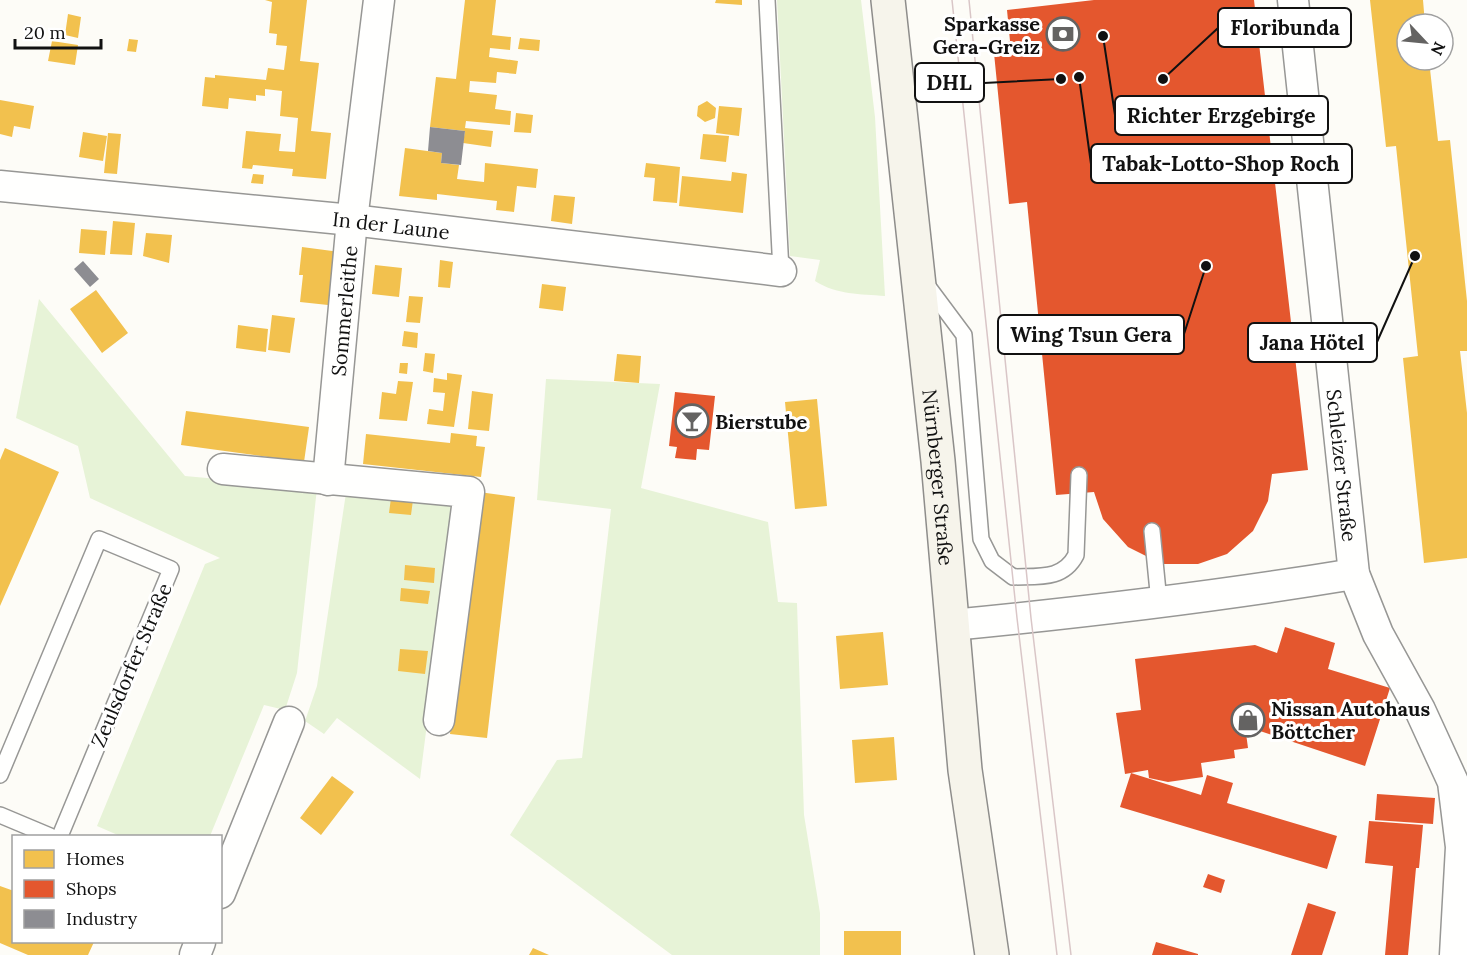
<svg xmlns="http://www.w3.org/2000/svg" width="1467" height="955" viewBox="0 0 1467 955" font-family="Lora,serif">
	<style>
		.green { fill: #e7f3d7 }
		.homes { fill: #f2c14e }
		.shops { fill: #e4572e }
		.industry { fill: #8d8d92 }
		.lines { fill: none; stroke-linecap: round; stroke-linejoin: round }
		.lane-casing { stroke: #979795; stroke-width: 18 }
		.street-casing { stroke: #979795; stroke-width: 33 }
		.secondary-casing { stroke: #8e8d8b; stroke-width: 36 }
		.lane { stroke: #fffffe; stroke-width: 15 }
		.street { stroke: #fffffe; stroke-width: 30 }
		.secondary { stroke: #f6f4eb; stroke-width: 33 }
		.tram { stroke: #d9c6c7; stroke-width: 1.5 }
		.labels { text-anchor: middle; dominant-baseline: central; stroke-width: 6; stroke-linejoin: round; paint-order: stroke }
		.poi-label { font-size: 20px; font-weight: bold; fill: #111; stroke: #fff; text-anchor: start }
		.street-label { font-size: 20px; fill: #111; stroke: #fff }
		.leader { fill: none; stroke: #111; stroke-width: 2 }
		.callout-dot { fill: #111; stroke: #fff; stroke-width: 2 }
		.callout { fill: #fff; stroke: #111; stroke-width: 2 }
		.callout-label { font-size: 21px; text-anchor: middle; font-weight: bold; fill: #111 }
	</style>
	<rect width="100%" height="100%" fill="#fdfcf7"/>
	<!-- green -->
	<path class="green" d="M777,0H861L875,117L885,296C860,294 837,295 815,281L820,260L790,256Z
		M39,299L185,476L317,488L297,673L285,710L264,705L210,836H120L97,826L205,564L220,558L90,498L78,446L16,418Z
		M546,379L660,384L641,488L768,522L778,602L797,603L804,815L820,913V955H672L510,835L557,760L582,758L611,509L537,500Z
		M346,493L455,503L420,779L337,718L324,734L305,721L317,686Z"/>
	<!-- homes -->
	<path class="homes" d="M265,0H307L300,61L319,63L311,131L331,133L326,179L292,176L293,169L253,165L252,169L242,168L246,131L281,134L279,151L295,152L298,118L280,116L282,91L265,89V96L256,95V101L229,98L228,109L202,106L205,77L215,78V75L266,80L268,68L284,70L287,46L276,45L277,34L269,33L272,2Z
		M465,0H496L492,35L511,37L510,50L490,48L489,57L518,61L516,74L497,72L496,83L470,81L469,92L497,95L495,109L511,111L510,125L466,121L465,128L493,131L491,147L463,143L465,131L430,127L436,77L456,79Z
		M716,0H742V5L715,3Z
		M1370,0H1423L1425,24H1407V60H1429L1438,141L1450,140L1467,301V351H1460L1467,413V558L1424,563L1403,358L1418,356L1396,146L1386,147Z
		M68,14L81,17L78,38L65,35Z
		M520,38L540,40L539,51L518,49Z
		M129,39L138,40L136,52L127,51Z
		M52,41L78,45L75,65L48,61Z
		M0,100L34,106L30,129L14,126L12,137L0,134Z
		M707,101L716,108L715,118L705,122L697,116L698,106Z
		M719,106L742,108L739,136L716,133Z
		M516,113L533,115L531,133L514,132Z
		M83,132L107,136L103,161L79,157Z
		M108,133L121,134L117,174L104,173Z
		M703,134L729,136L726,162L700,159Z
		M405,148L442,153L441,163L459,165L457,179L484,182L485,163L538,169L536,188L517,186L514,212L496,210L497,201L437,194V200L399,196Z
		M646,163L680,167L677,203L653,201L655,178L644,177Z
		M732,172L747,174L743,213L679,206L682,176L731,181Z
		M253,174L264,175L263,184L251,183Z
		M554,195L575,197L572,224L551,221Z
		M113,221L135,223L132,255L110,254Z
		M81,229L107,231L105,255L79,253Z
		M146,233L172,235L169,263L143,256Z
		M302,247L340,252L332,279L328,305L300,302L303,275H299Z
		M440,260L453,262L450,288L438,287Z
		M375,265L402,268L399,297L372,294Z
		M542,284L566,287L563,311L539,308Z
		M96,290L128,333L102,353L70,309Z
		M409,296L423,297L420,323L406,322Z
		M272,315L295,318L290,353L268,350Z
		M238,325L268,329L266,352L236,348Z
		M404,331L418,333L417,348L402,346Z
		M425,353L435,354L433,373L423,371Z
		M617,354L641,356L639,383L614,381Z
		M400,363H408L407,374L399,373Z
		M447,373L462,375L454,427L427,424L429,409L443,411L445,393L433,392L434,378L447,380Z
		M398,381L413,382L407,421L379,419L382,392L396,394Z
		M472,391L493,394L489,431L468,429Z
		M817,399L827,506L795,509L785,402Z
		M186,411L309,427L304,462L181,445Z
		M451,433L477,436L476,446L485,447L481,477L363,464L366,434L450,443Z
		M5,448L59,472L0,606V460Z
		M479,492L515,497L487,738L450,734Z
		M391,498L413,500L411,515L389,513Z
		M405,565L435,568L434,583L404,580Z
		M401,588L430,591L428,604L400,601Z
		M883,632L888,685L840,689L836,636Z
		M400,649L428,651L425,674L398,671Z
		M894,737L897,780L855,783L852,740Z
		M332,776L354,792L321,835L300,818Z
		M0,886L14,891V942H94L88,955H28L0,943Z
		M844,931H901V955H844Z
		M533,948L549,955H529Z"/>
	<!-- shops -->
	<path class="shops" d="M1094,0H1254L1308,470L1272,474L1268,501L1253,531L1227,554L1198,564H1162L1128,547L1103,519L1094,492L1056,495L1027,202L1009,204L993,43L1010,41L1007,10Z
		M675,392L715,396L709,450L697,449L696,460L675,458L677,447L669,446Z
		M1285,627L1335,643L1328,669L1390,688L1365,766L1245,726L1248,748L1234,750L1235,758L1201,763L1203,777L1168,782L1149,778L1148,770L1125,774L1116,713L1141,710L1135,659L1255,645L1277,653Z
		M1131,773L1201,795L1207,775L1233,783L1227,803L1337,836L1327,869L1120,807Z
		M1377,794L1435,798L1433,824L1375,820Z
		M1369,821L1423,825L1419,868H1416L1408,955H1385L1393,866L1365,863Z
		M1208,874L1225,880L1221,893L1203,887Z
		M1308,903L1336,912L1322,955H1291Z
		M1156,942L1198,954V955H1152Z"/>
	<!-- industry -->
	<path class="industry" d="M430,127L465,131L461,165L441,163L442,153L428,151Z
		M83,261L99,279L90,287L74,269Z"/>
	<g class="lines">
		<!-- lane casing -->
		<g class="lane-casing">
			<path id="lane" d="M767,0L781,271
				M926,284L964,335L981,539L992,561L1013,577C1039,576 1063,580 1076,555L1079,475
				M1152,531L1159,602
				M0,775L99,539L171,569L60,836
				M0,815L50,836"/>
		</g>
		<!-- street casing -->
		<g class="street-casing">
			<g id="street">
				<path id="s1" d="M1293,0L1354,574L1378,634L1420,710L1453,782L1461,847L1455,955"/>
				<path id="s2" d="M0,186L352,220L781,271"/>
				<path d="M223,469L469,492L439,720"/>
				<path id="s3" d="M328,480L352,220L379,0"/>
				<path d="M952,625C1087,612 1220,596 1354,574"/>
				<path d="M220,893L289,722"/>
				<path d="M195,955L200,942"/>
			</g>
		</g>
		<!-- secondary casing -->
		<g class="secondary-casing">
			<g id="secondary">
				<path id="s4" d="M888,0L938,461L965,770L992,955"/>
			</g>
		</g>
		<!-- lane -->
		<use href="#lane" class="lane"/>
		<!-- street -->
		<use href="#street" class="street"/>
		<!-- secondary -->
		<use href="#secondary" class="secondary"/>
		<!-- tram -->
		<path class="tram" d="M952,0L1017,618L1057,955
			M969,0L1031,618L1071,955"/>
	</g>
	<!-- icons -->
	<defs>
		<g id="bank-ring" transform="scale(1.725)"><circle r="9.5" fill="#fff" stroke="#646362" stroke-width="1.5"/><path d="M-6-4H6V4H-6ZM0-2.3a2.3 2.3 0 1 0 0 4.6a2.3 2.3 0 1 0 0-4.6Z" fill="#646362"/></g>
		<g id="bar-ring" transform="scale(1.725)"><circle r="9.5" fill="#fff" stroke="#646362" stroke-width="1.5"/><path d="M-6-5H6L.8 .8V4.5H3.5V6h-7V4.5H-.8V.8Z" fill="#646362"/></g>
		<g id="shop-ring" transform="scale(1.725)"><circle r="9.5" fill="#fff" stroke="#646362" stroke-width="1.5"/><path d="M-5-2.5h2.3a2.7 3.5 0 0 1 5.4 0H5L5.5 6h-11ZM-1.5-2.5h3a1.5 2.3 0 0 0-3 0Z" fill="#646362"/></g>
	</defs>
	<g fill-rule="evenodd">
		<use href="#bank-ring" x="1063" y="34"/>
		<use href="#bar-ring" x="692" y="421"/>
		<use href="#shop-ring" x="1248" y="720"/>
	</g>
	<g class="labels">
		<!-- poi labels -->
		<g class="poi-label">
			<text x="1040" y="23" text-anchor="end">Sparkasse<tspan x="1040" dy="23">Gera-Greiz</tspan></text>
			<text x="715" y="421">Bierstube</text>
			<text x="1271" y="708">Nissan Autohaus<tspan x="1271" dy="23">Böttcher</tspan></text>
		</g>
		<!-- street labels -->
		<g class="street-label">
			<text stroke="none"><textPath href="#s2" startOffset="393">In der Laune</textPath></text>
			<text stroke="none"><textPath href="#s3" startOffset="170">Sommerleithe</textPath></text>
			<text stroke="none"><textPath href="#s1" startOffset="468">Schleizer Straße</textPath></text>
			<text stroke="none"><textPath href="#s4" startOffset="480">Nürnberger Straße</textPath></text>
			<text transform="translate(131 665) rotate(-67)">Zeulsdorfer Straße</text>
		</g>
	</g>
	<!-- callouts -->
	<path class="leader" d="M1163 79L1218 28M1061 79L984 83M1103 36L1115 115M1079 77L1091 164M1206 266L1184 334M1415 256L1377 342"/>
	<g class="callout-dot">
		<circle cx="1163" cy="79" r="6"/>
		<circle cx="1061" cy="79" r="6"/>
		<circle cx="1103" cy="36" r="6"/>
		<circle cx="1079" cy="77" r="6"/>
		<circle cx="1206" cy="266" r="6"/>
		<circle cx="1415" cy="256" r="6"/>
	</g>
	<g class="callout">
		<rect x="1218" y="8" width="133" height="39" rx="6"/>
		<rect x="915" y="63" width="69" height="39" rx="6"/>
		<rect x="1115" y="96" width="213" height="39" rx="6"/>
		<rect x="1091" y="144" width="261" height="39" rx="6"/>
		<rect x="998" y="315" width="186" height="39" rx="6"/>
		<rect x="1248" y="323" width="129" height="39" rx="6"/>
	</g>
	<g class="callout-label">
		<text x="1285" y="35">Floribunda</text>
		<text x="949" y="90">DHL</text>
		<text x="1221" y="123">Richter Erzgebirge</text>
		<text x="1221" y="171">Tabak-Lotto-Shop Roch</text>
		<text x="1091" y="342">Wing Tsun Gera</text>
		<text x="1312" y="350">Jana Hötel</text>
	</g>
	<!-- legend -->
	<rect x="12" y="835" width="210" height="108" fill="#ffffff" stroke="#a0a0a0" stroke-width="1.5"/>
	<rect x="24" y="850" width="30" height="18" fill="#f2c14e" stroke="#a0a0a0" stroke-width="1.5"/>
	<text x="66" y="865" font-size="18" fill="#111111">Homes</text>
	<rect x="24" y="880" width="30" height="18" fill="#e4572e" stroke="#a0a0a0" stroke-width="1.5"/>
	<text x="66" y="895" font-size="18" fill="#111111">Shops</text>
	<rect x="24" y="910" width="30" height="18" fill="#8d8d92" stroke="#a0a0a0" stroke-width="1.5"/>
	<text x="66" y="925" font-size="18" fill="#111111">Industry</text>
	<!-- north arrow -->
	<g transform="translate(1425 42) rotate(116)"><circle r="28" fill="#ffffff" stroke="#a0a0a0" stroke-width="1.5"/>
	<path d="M0-4.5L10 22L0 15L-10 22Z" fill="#646362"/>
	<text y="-9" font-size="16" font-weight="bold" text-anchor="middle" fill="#111111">N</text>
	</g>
	<!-- scale -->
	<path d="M15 39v9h86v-9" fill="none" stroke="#111111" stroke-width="3"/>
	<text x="24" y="39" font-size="18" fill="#111111" stroke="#ffffff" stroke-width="4.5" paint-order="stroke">20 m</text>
</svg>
